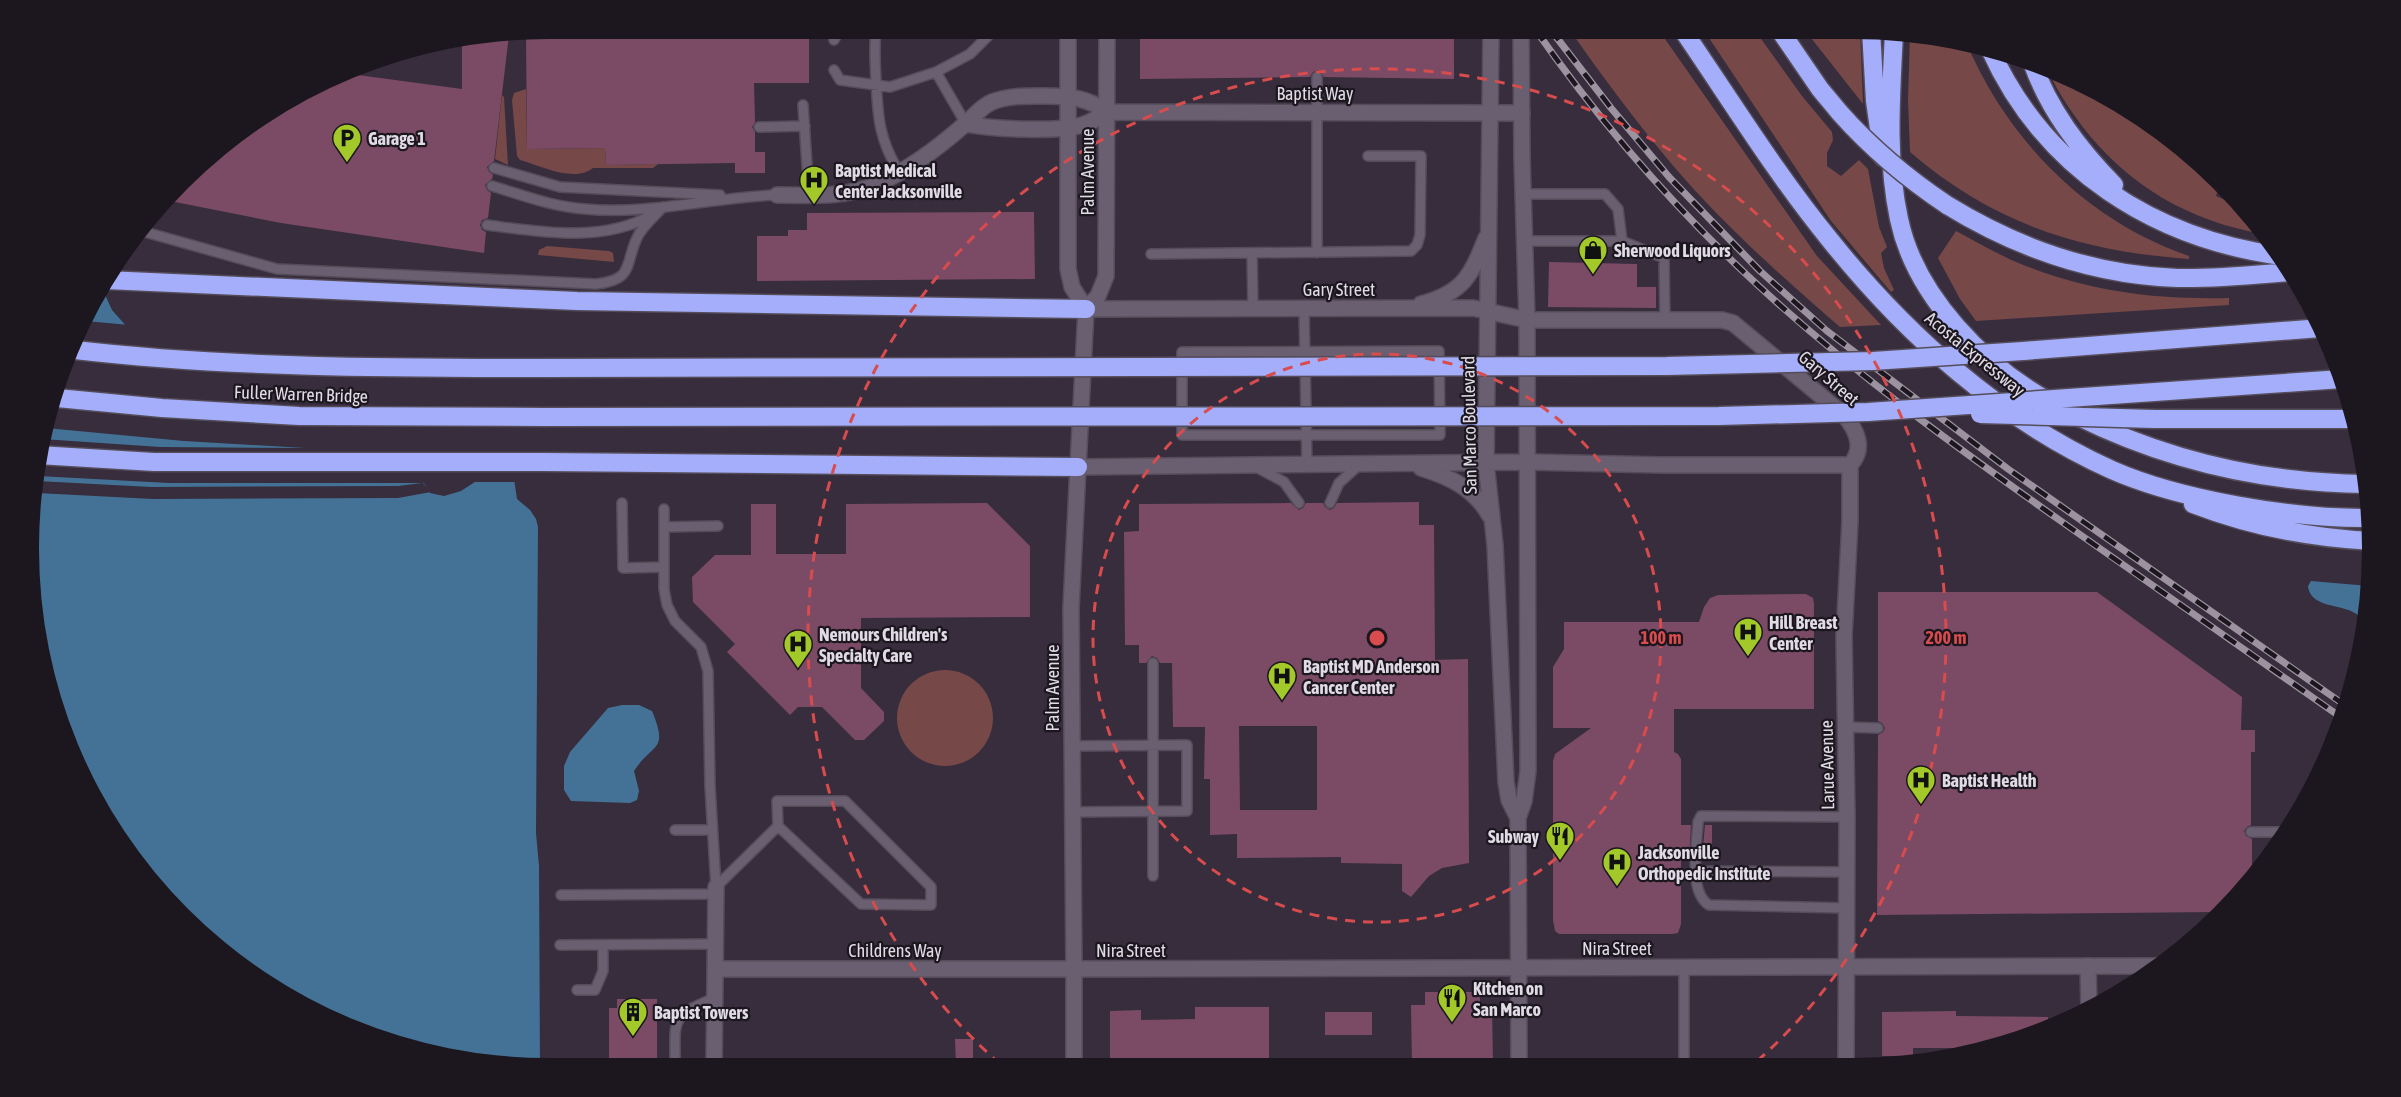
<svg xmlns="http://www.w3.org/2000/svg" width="2401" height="1097" viewBox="0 0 2401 1097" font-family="'Asap Condensed',sans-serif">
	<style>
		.green { fill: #764847 }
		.water { fill: #447296 }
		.pier { fill: #372d3d }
		.building { fill: #7b4b65; fill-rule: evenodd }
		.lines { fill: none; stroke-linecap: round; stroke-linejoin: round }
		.service-casing { stroke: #554c5a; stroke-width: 12 }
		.minor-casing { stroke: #554c5a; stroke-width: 18 }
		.tertiary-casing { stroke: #554c5a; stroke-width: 18 }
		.secondary-casing { stroke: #554c5a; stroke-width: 18 }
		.motorway-casing { stroke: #554c5a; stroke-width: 21 }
		.service { stroke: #6a5f71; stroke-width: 9 }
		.minor { stroke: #6a5f71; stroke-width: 15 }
		.tertiary { stroke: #6a5f71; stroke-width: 15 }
		.secondary { stroke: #6a5f71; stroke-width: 15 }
		.motorway { stroke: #a4aefa; stroke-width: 18 }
		.rail-casing { stroke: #9b93a0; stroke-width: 7 }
		.rail { stroke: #1c171f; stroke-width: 4.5; stroke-dasharray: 14; stroke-linecap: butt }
		.motorway-bridge-casing { stroke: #554c5a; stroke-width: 21; stroke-linecap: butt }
		.motorway-bridge { stroke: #a4aefa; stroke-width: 18 }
		.ring { fill: none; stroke: #d84c4e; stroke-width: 3; stroke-dasharray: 10 8 }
		.labels { text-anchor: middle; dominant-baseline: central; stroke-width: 4.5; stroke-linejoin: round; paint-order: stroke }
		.street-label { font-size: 18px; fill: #e1dbe5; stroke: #1c171f }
		.poi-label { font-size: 18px; font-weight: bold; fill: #e1dbe5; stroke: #1c171f; text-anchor: start }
		.centre { fill: #d84c4e; stroke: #1c171f; stroke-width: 3 }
		.ring-label { font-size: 18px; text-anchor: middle; font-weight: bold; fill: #d84c4e; stroke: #1c171f; stroke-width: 4.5; stroke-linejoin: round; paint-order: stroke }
	</style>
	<rect width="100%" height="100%" fill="#372d3d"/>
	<!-- green -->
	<path class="green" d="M1569,29H1658L1817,256L1881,325L1840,327C1782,277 1725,226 1675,168C1637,123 1602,76 1569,29Z
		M1703,29H1754L1802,96L1832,132L1833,140L1827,153V166L1841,176L1859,160L1868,169L1879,227L1887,247L1881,253L1884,268L1894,290L1891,292L1831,221Z
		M1804,29H1860L1863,104Z
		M1910,34L1954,38L1966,42C2008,141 2087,221 2189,256V259C2080,251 1994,224 1910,152L1908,100Z
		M2047,67L2141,116L2220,181L2216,196L2241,207L2264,234C2190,222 2127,185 2082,126C2068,107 2055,88 2047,67Z
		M526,89L527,149L605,148L606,165L658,164L653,168H593C574,183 541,166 520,160L517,156L512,100L514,93Z
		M502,95L504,97L508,165L495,159Z
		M1956,231C1979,243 2002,257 2026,266C2091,292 2159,300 2229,298V305L1976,321L1960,299L1938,258Z
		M547,246L609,251L613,253L614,262L538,255L539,250Z
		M897 718a48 48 0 1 1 96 0a48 48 0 1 1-96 0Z"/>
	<!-- water -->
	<path class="water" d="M101,286L112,310L128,328L422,480L430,493L444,496L461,491L481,478L514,479L517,499L530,510L536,519L538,527L536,833L539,866L540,1068L447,1058L350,1029L206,940L98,808L56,715L33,617L38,447Z
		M2311,581L2369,586L2365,620C2361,618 2357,614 2353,612C2338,604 2310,607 2308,586Z
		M622,705H639L652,711C669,752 653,742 634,771L639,791L637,800L630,803L571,801L564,790V766L570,752L608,708Z"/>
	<!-- pier -->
	<path class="pier" d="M86,321L129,325L152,338L415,438L422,443L427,450V462L424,473L425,482L423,483L431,492L398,498L153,499L37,493V481L151,487L398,486L422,483H169L38,476V447L42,439L160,447L305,448L184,441L46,428Z
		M498,471L512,473L517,482H468L480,475Z"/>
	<!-- building -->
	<path class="building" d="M549,28H809V83H754L755,122L752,127L755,132V152H765V173H735V163L606,165L605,148L527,149L526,32Z
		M1140,28H1454V79L1324,77L1318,70L1313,72L1310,77L1140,79Z
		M509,35L494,161L487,167L489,172L493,175L492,179L485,185L487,190L491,193L488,218L482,220L480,225L482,230L486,232L484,253L281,223L170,201L206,157L289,98L343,73L462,89V43Z
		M1034,212L1035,279L757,281V236H788V230H807V213Z
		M1549,262L1637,264V287H1656V308L1548,307Z
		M1419,502V525H1434L1435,660L1468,659L1469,863L1442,868L1429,876L1411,897L1402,891V864L1341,863V857L1237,858V834L1210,835V779H1204L1205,727H1173L1172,663H1160L1157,658L1152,656L1146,663H1139V645H1125L1124,532L1139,531V504L1291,503L1299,510L1303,508L1306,503H1323L1325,507L1330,510L1334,508L1337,503ZM1239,726H1317V810H1240Z
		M987,503L1030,546V617L861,618V688L884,712V721L864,740H855L822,707H798L790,715L727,652L735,644L693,602L692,577L715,555H751V504H776V554H846V504Z
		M1878,592H2097L2242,697L2241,730H2255V752H2251V825L2247,827L2244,831L2246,836L2252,839V878L2218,912L1877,915L1878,735L1883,732L1885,728L1882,723L1878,721Z
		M1806,594L1813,598L1814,604V709H1674V752L1678,754L1681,759V825H1691L1689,859H1681V924L1678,933L1672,934H1559L1555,931L1553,920V761L1555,754L1591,728H1553V667L1564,649V622H1699L1704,607L1710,598L1718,595Z
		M1705,825H1712V859H1702Z
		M1425,992H1480V1006H1492L1493,1065L1412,1066L1411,1005H1425Z
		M617,999H657V1068H609V1008H617Z
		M1195,1007H1269V1066H1195V1060L1141,1061V1067H1110V1011L1141,1010V1020L1195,1019Z
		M1956,1011V1016L2048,1017V1030L1981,1048H1913V1056H1882V1012Z
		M1325,1012H1372V1035H1325Z
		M955,1039H973V1067H956Z"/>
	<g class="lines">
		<!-- service casing -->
		<g class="service-casing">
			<path id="service" d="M876,29C874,46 875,63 876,81C878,118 879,139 899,172
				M834,40L840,29
				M834,70L840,80L890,87L936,72L970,54L988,36V29
				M936,72L966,124
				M1317,77V253
				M803,105L809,195
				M759,127L805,126
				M494,168L560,187L720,195
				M492,186C522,195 553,207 585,209C650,215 713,197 777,195
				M1523,194H1605L1618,209L1622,241
				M487,225C541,232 602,243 652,215
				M145,232L277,269L596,284C633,280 625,266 636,240C641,227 654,217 663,207
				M1525,241H1622L1664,258L1665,320
				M1252,253L1253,309
				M1151,254L1411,251L1417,245L1420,235L1421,156H1368
				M1304,308L1307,465
				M1439,351L1440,435H1182V352Z
				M1258,468L1284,482L1299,503
				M622,503L623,568L664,567
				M1330,503L1339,483L1359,465
				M664,509V589L667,605L675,621L701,647L708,671L710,786L716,887
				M664,527L718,526
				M1153,663V876
				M1845,727L1878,728
				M1072,746L1187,745V811L1072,812
				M675,830H712
				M2251,832H2284
				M1696,871L1846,872
				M716,887L778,826L777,801H845L931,887V905L861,904L778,826
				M561,895L716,894
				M1846,908L1709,905C1688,892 1697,844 1698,822L1701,816L1847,817
				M560,945L716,944
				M1684,968V1065
				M577,990H595L603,971V945
				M675,1068C676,1021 667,1017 715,998"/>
		</g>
		<!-- minor casing -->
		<g class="minor-casing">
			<path id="minor" d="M966,124C991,129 1054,132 1078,126C1089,124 1098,118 1107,112L1522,113
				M777,195C811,195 845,198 877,184C908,170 939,147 964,125C974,117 980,107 992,102C1009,95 1029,96 1047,96C1070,96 1088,98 1107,112
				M1527,320H1722L1733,323L1845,416C1857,431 1865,449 1850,465
				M1528,462L1662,465H1850
				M2088,966L2089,1008
				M715,969H1074V1067
				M1846,1064L1847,817L1844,636L1850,521V465
				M714,1068L716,887"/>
		</g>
		<!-- tertiary casing -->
		<g class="tertiary-casing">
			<path id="tertiary" d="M1078,467L1071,608L1074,969L2161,966"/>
		</g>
		<!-- secondary casing -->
		<g class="secondary-casing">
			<path id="secondary" d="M1068,29V269L1072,287L1086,309L1078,467L1528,462
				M1491,29L1486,463L1495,545L1506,782L1509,800L1518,818
				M1421,304C1463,293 1471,276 1486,238
				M1086,309L1473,308L1527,320
				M1086,309L1098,296L1106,276L1107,29
				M1421,468C1450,477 1474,488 1490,516
				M1519,1065L1518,818L1524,801L1528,771L1527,320L1522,159L1521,29"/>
		</g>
		<!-- motorway casing -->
		<g class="motorway-casing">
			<path id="motorway" d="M1682,29C1730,99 1776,174 1830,240C1906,335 2001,420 2112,470C2180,500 2295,519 2369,518
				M1779,29L1820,89L1840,113
				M1871,30L1875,101L1883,157
				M1894,33C1891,94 1886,159 1899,219C1915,296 1985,367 2052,403
				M1990,49C2044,169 2154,239 2282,256
				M2032,62C2049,110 2079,149 2114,185
				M1947,205C2017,248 2094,275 2177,278C2215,279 2253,275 2291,272
				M106,280L577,301L1086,309
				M75,350C231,368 387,368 544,368
				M2023,351L2321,328
				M2097,396L2342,379
				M57,398L162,408L299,416L544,417
				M2077,416C2168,461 2264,483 2366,484
				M2154,419H2354
				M38,455L154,462H545L1078,467
				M2193,504C2250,526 2311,538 2372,541"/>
		</g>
		<!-- service -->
		<use href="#service" class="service"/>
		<!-- minor -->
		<use href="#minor" class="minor"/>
		<!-- tertiary -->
		<use href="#tertiary" class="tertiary"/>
		<!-- secondary -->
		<use href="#secondary" class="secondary"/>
		<!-- motorway -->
		<use href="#motorway" class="motorway"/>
		<!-- rail casing -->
		<g class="rail-casing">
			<path id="rail" d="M1535,29C1597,118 1669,202 1748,276C1846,368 1956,447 2065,524C2157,589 2250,653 2342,718
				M1550,29L1611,108L1669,177L1760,271L1827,331L2008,469L2346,706"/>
		</g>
		<!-- rail -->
		<use href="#rail" class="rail"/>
		<!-- motorway-bridge casing -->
		<g class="motorway-bridge-casing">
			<path id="motorway-bridge" d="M1840,113C1872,149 1908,179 1947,205
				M544,368L1667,366L1873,361L2023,351
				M1980,414L2154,419
				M544,417L1719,416L1868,412L2097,396"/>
		</g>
		<!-- motorway-bridge -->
		<use href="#motorway-bridge" class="motorway-bridge"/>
	</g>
	<!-- distance rings -->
	<g class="ring">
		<circle cx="1377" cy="638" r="284"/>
		<path d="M1000 1064A569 569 0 1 1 1754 1064"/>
	</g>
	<!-- icons -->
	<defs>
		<g id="parking-pin" transform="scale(1.5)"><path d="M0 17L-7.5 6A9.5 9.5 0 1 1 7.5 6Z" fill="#a2c929" stroke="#1c171f"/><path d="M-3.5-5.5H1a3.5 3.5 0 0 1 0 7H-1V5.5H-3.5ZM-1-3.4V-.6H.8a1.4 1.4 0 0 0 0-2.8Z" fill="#111"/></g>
		<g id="hospital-pin" transform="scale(1.5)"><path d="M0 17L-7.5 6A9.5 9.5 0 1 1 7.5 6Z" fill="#a2c929" stroke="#1c171f"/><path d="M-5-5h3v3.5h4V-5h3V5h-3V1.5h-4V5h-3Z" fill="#111"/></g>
		<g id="shop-pin" transform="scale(1.5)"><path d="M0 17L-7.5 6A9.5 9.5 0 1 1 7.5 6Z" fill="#a2c929" stroke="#1c171f"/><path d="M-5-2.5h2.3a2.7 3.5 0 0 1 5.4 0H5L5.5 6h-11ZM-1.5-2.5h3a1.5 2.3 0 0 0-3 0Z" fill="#111"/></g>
		<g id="restaurant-pin" transform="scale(1.5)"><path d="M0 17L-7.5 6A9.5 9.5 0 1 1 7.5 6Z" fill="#a2c929" stroke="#1c171f"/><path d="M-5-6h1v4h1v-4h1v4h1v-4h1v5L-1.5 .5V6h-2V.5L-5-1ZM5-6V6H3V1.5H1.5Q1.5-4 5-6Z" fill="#111"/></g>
		<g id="building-pin" transform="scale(1.5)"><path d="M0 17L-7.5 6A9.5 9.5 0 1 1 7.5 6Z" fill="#a2c929" stroke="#1c171f"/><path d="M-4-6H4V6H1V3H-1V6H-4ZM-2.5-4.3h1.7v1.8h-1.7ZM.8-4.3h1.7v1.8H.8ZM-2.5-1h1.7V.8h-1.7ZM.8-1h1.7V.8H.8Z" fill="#111"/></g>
	</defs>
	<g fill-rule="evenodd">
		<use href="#parking-pin" x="347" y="138"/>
		<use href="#hospital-pin" x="814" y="180"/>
		<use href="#shop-pin" x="1593" y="250"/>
		<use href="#hospital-pin" x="1748" y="632"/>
		<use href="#hospital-pin" x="798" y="644"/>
		<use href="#hospital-pin" x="1282" y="676"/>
		<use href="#hospital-pin" x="1921" y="780"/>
		<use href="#restaurant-pin" x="1560" y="836"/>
		<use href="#hospital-pin" x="1617" y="862"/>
		<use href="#restaurant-pin" x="1452" y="998"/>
		<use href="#building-pin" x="633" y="1012"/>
	</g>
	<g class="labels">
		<!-- street labels -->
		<g class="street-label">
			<text x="1315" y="93">Baptist Way</text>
			<text transform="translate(1087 172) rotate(-90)">Palm Avenue</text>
			<text x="1339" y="289">Gary Street</text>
			<text transform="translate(1975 354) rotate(39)">Acosta Expressway</text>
			<text transform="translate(1829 378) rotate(41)">Gary Street</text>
			<text transform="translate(301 394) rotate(2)">Fuller Warren Bridge</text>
			<text transform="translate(1469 425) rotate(-91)">San Marco Boulevard</text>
			<text transform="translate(1052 688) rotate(-90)">Palm Avenue</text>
			<text transform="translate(1827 765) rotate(-91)">Larue Avenue</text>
			<text x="1617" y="948">Nira Street</text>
			<text x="895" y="950">Childrens Way</text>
			<text x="1131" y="950">Nira Street</text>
		</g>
		<!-- poi labels -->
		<g class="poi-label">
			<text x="368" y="138">Garage 1</text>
			<text x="835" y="170">Baptist Medical<tspan x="835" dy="21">Center Jacksonville</tspan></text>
			<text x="1614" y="250">Sherwood Liquors</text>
			<text x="1769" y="622">Hill Breast<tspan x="1769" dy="21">Center</tspan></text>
			<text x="819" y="634">Nemours Children's<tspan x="819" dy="21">Specialty Care</tspan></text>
			<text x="1303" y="666">Baptist MD Anderson<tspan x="1303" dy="21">Cancer Center</tspan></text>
			<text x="1942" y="780">Baptist Health</text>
			<text x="1539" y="836" text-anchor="end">Subway</text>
			<text x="1638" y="852">Jacksonville<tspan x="1638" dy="21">Orthopedic Institute</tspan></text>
			<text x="1473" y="988">Kitchen on<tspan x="1473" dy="21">San Marco</tspan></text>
			<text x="654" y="1012">Baptist Towers</text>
		</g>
	</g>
	<!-- crop -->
	<path d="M0 0H2401V1097H0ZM548 39H1853A509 509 0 0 1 2362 548V549A509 509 0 0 1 1853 1058H548A509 509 0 0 1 39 549V548A509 509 0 0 1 548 39Z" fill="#1c171f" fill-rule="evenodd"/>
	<circle cx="1377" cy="638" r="9" class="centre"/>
	<g class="ring-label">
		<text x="1661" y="644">100 m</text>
		<text x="1946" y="644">200 m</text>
	</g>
</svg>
